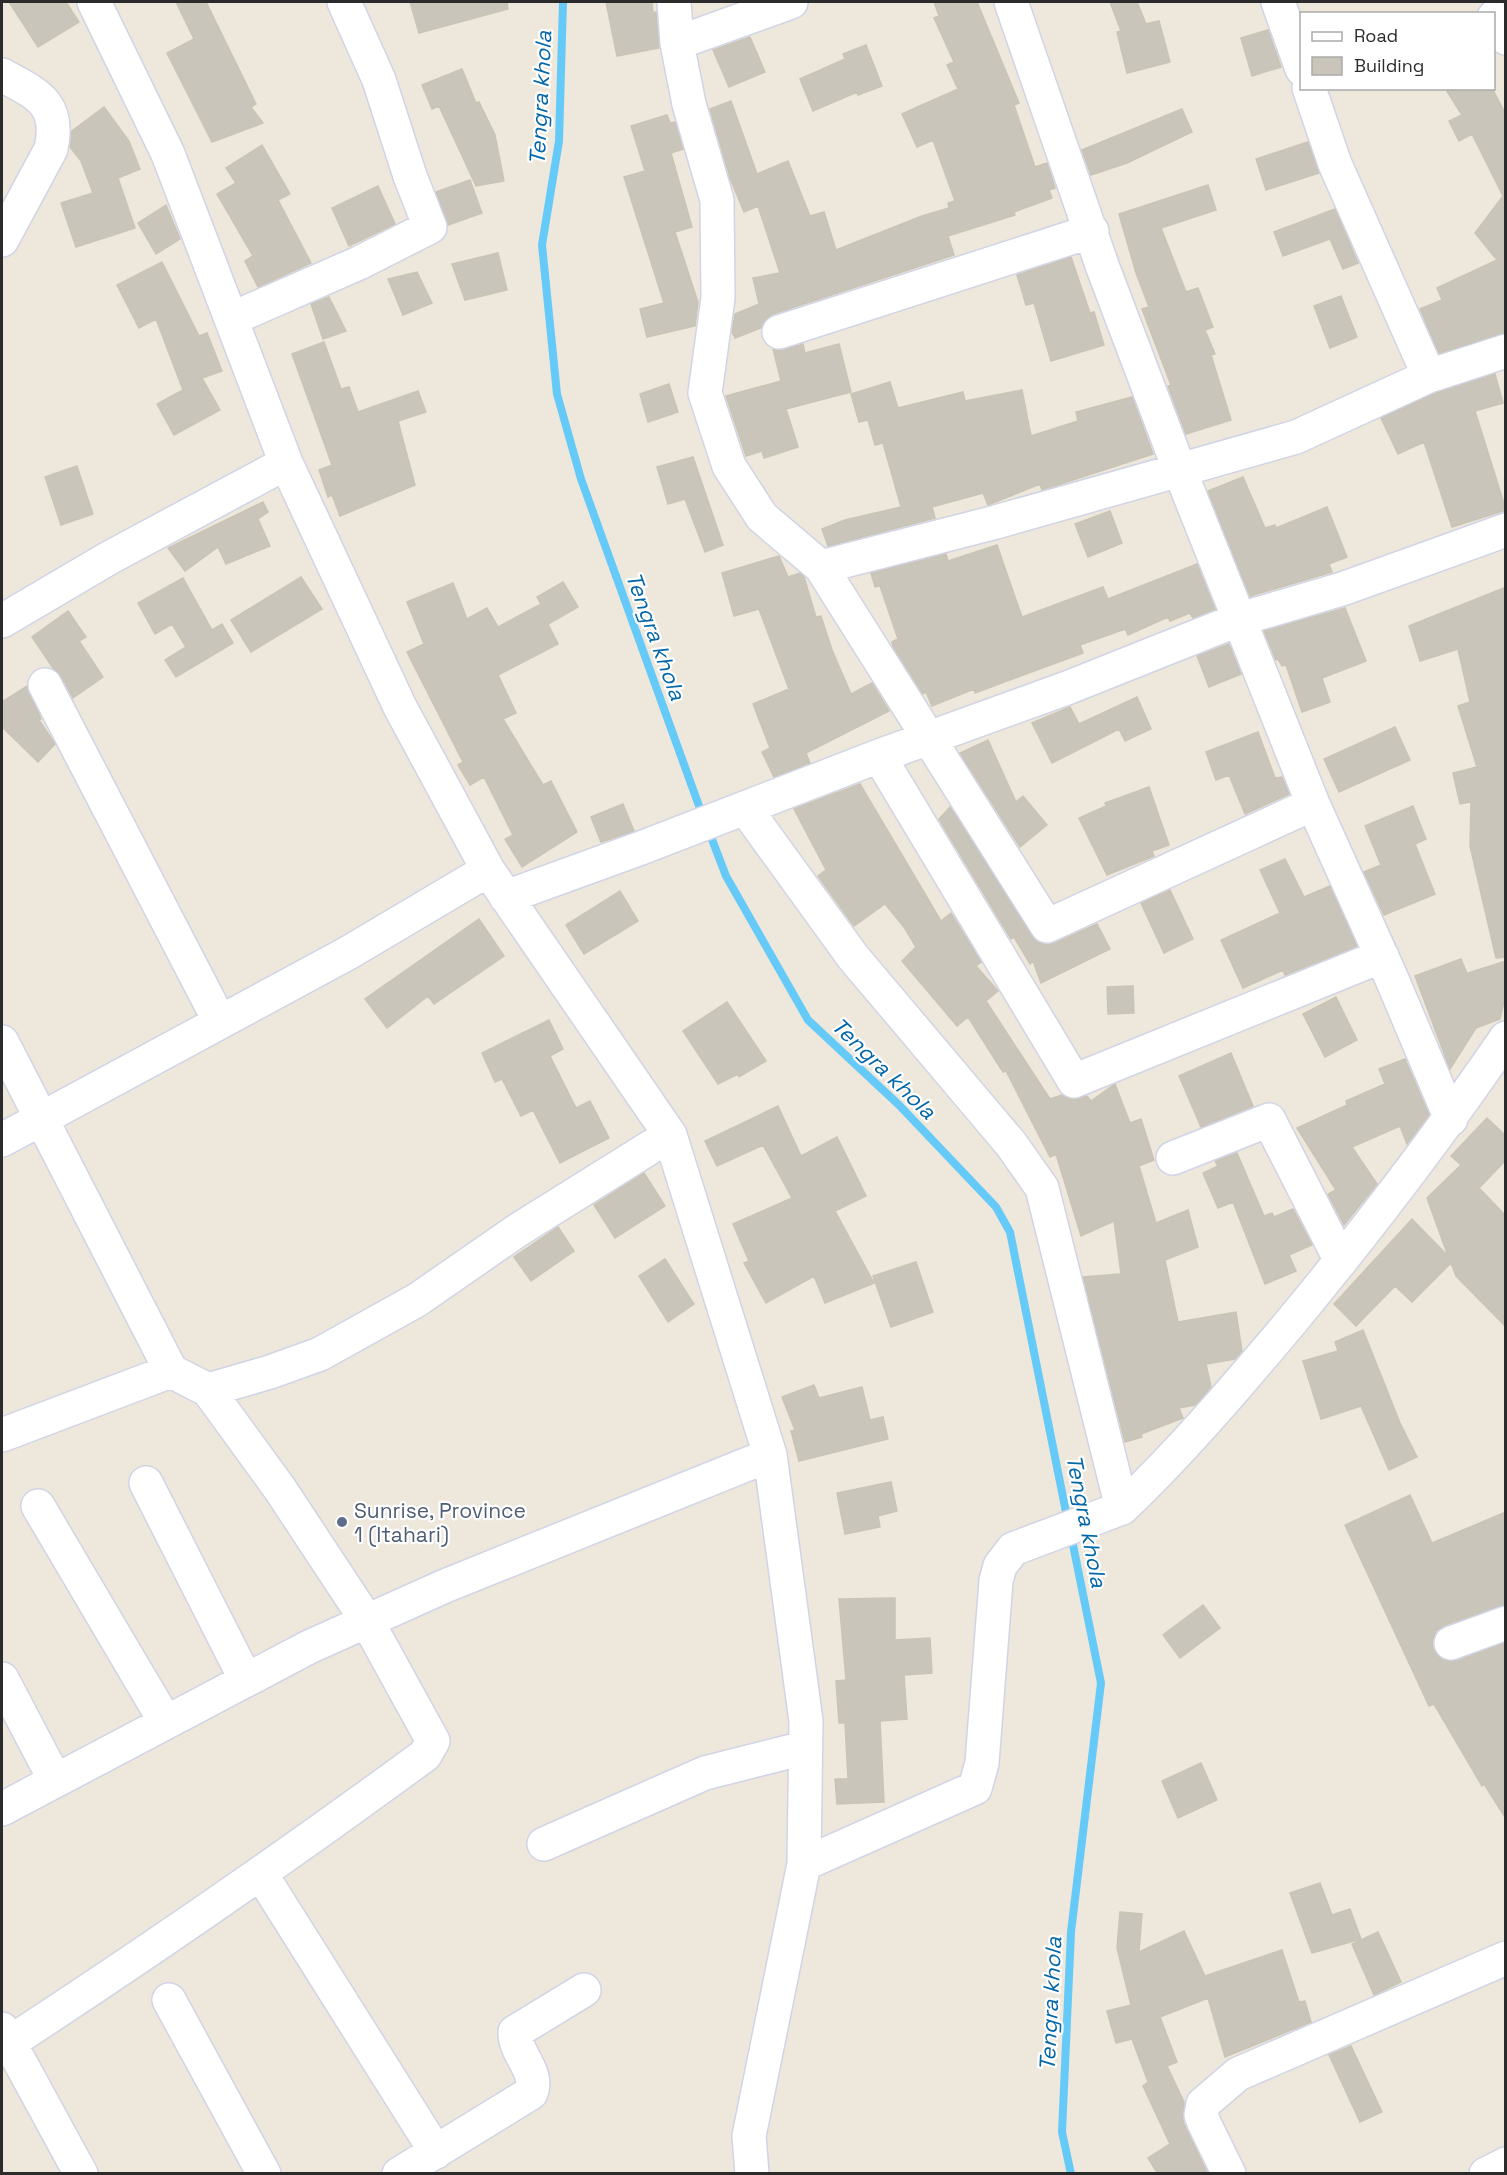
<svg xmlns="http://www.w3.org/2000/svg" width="1507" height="2175" viewBox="0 0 1507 2175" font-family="'Space Grotesk',sans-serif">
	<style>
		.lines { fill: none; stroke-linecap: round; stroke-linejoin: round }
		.stream { stroke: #66caf9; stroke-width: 8 }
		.building { fill: #c9c5bb; stroke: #cac4b5; stroke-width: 1.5 }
		.minor-casing { stroke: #d1d4e5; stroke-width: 36 }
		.minor { stroke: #fff; stroke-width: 33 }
		.service-dot { fill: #5c6f8a; stroke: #fff; stroke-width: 2 }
		.labels { text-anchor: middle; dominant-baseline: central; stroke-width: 4.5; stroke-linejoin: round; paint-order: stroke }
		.service-label { font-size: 21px; fill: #4e5e75; stroke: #fff; text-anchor: start }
		.water-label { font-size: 22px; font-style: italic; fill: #0266a9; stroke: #fff }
	</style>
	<rect width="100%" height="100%" fill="#eee7dc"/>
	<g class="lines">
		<!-- stream -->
		<path class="stream" d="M563,2L559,141L542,245L557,394L581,479L703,817
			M708,829L726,876L808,1020L899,1105L996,1207L1010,1232L1068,1522
			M1071,1535L1101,1683L1071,1932L1062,2132L1071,2174"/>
	</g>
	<!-- building -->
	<path class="building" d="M9,2H66L79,22L38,47Z
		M176,2H206L256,104L251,107L263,123L212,142L167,53L194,39Z
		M410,2H507L508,9L419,33Z
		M606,2H652L653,13L656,12L659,48L617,56Z
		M934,2H977L1019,103L1014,105L1035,167L1047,163L1055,188L1049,190L1052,198L1014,212L1015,215L948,236L954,255L773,314L765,320L761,328L735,338L732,332L735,314L759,304L753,278L780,273L758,206L744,212L730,178L710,109L731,101L757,174L788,161L810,216L824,212L836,250L922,216L949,208L948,203L955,201L933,140L917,147L902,114L958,89L947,65L954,62L934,18L939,16Z
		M1110,2H1137L1146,24L1159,21L1170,62L1127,73L1117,32L1121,31Z
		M1268,30L1281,67L1252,76L1241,38Z
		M750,37L765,72L729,87L713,50Z
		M866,45L882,86L858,95L857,92L813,111L800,79L845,59L843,54Z
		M462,69L476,103L479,102L495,135L504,181L476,186L439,106L432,109L422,85Z
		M1445,88H1492L1506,115V333L1439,353L1420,309L1442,300L1437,288L1497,260L1475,233L1503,196L1472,134L1459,141L1449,121L1462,115Z
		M104,107L129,141L140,169L118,178L135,228L76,247L61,203L93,193L81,161L70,147L72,131Z
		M1182,109L1192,132L1127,163L1091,175L1082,150Z
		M667,115L670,123L675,122L683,149L671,153L692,227L675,232L698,302L695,326L647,337L640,309L664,303L624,177L645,171L631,126Z
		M1308,142L1319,173L1266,190L1256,159Z
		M262,145L290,194L278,200L311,263L258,287L245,261L253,256L217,194L236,183L226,168Z
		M470,180L482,213L448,225L436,192Z
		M1208,185L1216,210L1161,228L1186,292L1198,288L1213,327L1205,330L1215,354L1211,355L1231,420L1186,434L1168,386L1171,385L1142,309L1149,307L1136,273L1119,214Z
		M378,186L395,224L349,246L332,208Z
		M166,205L180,239L156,254L138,223Z
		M1335,209L1358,263L1343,269L1330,239L1283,256L1274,232Z
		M498,253L507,290L465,300L452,264Z
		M1071,257L1090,313L1094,312L1104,345L1051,361L1034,303L1026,305L1017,275Z
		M162,262L199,336L207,333L222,371L202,378L220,410L174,435L157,404L183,390L156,319L139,328L117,285Z
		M417,272L432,303L403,315L388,279Z
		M1341,296L1357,337L1330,348L1314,306Z
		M329,297L346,331L323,339L311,304Z
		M324,342L341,389L349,387L358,412L418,391L426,412L398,421L415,485L340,516L332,495L328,497L319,470L332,465L292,354Z
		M803,344L805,353L839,344L851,392L786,409L798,447L764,458L762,451L746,456L726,396L781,381L773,349L784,350Z
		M1495,374L1503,403L1475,411L1506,510L1452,527L1424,442L1398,454L1381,418L1436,393Z
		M890,382L898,408L963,392L965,401L1022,390L1031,436L1078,421L1076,412L1132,397L1153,454L1042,490L1040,484L988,505L983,493L932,507L935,518L828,546L822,529L845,520L901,507L883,443L875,445L868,420L859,422L851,394Z
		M669,384L678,412L648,422L640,394Z
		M693,457L723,545L705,552L685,499L668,504L657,467Z
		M77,466L93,514L61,525L45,477Z
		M1243,477L1265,528L1275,525L1276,528L1327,507L1347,557L1329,564L1332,572L1250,596L1208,491Z
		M263,502L268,512L258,519L270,546L226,564L218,547L185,571L168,548Z
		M1110,511L1122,543L1088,557L1075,524Z
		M997,545L1022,617L1103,587L1108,599L1197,564L1215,609L1193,618L1190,613L1170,621L1168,617L1128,635L1125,629L1080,645L1083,653L975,693L974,689L932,706L926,692L923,694L893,647L892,642L898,639L880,586L875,587L871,573L946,554L948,561Z
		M779,556L788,577L800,573L804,577L816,617L821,616L832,650L851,694L872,683L889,711L806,753L810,763L774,777L762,752L770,748L753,704L789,689L759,609L734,616L722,573Z
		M301,577L322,609L251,652L231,620Z
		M183,578L212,630L222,624L233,643L176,677L165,660L186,647L172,624L155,634L138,603Z
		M563,582L578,607L548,624L558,644L498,675L516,713L503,719L543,785L551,781L577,832L522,867L505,839L513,835L484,777L470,785L458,765L463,762L407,652L424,644L407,602L453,583L467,619L487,608L498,627L541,604L537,597Z
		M1506,587V957L1496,958L1470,846L1471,802L1460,804L1453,773L1477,767L1458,706L1470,702L1458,649L1420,661L1409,626Z
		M1345,608L1366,661L1322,678L1330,702L1302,712L1286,665L1282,666L1278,659L1276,660L1264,631Z
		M68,611L86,637L79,641L103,677L73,698L61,676L53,668L32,637Z
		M1229,644L1241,674L1209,687L1197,656Z
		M27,686L41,719L39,720L55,744L38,762L2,727V702Z
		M1137,697L1151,729L1125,741L1119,729L1052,763L1032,723L1070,707L1079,724Z
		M1395,727L1410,760L1339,792L1324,759Z
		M1258,732L1275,778L1282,777L1289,794L1245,814L1229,775L1216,780L1206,752Z
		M988,740L1016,802L1023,796L1047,825L1020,847L960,753Z
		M860,784L941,921L951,913L981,962L976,966L998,991L986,1001L1050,1099L1062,1095L1073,1100L1087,1096L1091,1101L1115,1084L1130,1123L1141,1119L1154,1160L1139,1166L1156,1223L1188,1210L1198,1247L1165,1260L1178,1322L1236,1312L1242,1351L1235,1359L1206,1364L1211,1387L1195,1405L1179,1408L1183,1418L1141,1434L1142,1437L1125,1442L1083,1277L1121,1274L1114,1221L1081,1236L1056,1154L1050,1157L1006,1071L1003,1072L968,1017L957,1026L902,961L916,947L904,927L885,904L854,926L818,876L826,870L794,809Z
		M1149,787L1169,845L1152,851L1154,856L1107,875L1079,818L1106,806L1105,803Z
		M623,804L634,831L601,842L591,817Z
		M1413,806L1426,839L1415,844L1435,894L1384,915L1364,872L1381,865L1365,826Z
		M950,807L1037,942L1046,945L1055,943L1097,924L1110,949L1041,983L1033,961L1030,964L1014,937L1011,939L939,819Z
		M1285,859L1304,897L1330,886L1357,946L1285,975L1283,970L1243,988L1221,940L1280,913L1260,870Z
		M1170,890L1193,939L1164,953L1141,903Z
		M620,891L638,921L584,954L566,925Z
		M479,919L504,956L434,1004L428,996L387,1028L365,999Z
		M1461,959L1468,976V973L1506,961V993L1500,1019L1476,1028L1450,1069L1415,976Z
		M1133,986L1134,1013L1108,1014L1107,987Z
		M1336,997L1357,1040L1325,1057L1303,1014Z
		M727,1002L766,1061L739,1077L738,1074L718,1084L683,1031Z
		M549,1020L563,1049L550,1056L576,1108L590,1101L609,1138L560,1163L533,1110L521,1116L502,1079L495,1082L482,1053Z
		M1231,1053L1253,1106L1201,1127L1179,1076Z
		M1405,1059L1429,1115L1407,1144L1400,1126L1352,1147L1377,1184L1344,1225L1328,1194L1336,1190L1297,1128L1347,1105L1346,1101L1385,1084L1379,1069Z
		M778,1106L801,1156L837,1137L866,1196L835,1211L874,1283L825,1303L814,1276L766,1303L744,1263L749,1261L733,1224L792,1198L763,1145L717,1166L705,1141Z
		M1487,1118L1506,1136V1160L1479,1188L1506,1216V1327L1456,1276L1451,1263L1412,1302L1395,1286L1356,1326L1334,1304L1412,1219L1448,1256L1427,1198L1461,1165L1451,1156Z
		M1237,1153L1264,1216L1272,1213L1274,1217L1293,1209L1312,1245L1289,1255L1296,1271L1265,1284L1233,1202L1218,1208L1203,1173L1218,1166L1215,1161Z
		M644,1173L665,1206L615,1238L594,1205Z
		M558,1227L574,1251L531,1281L514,1257Z
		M665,1259L694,1304L668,1322L639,1276Z
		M916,1262L933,1312L891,1327L873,1276Z
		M1363,1330L1400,1423L1417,1457L1389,1470L1361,1406L1321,1419L1303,1361L1338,1351L1335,1342Z
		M814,1385L819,1398L862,1387L870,1420L883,1417L888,1439L799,1461L791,1431L795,1430L782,1397Z
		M891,1482L897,1511L878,1516L880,1527L845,1534L837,1493Z
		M1410,1495L1432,1543L1506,1512V1605L1445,1625L1436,1631L1433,1640V1649L1439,1657L1448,1661L1506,1643V1819L1484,1784L1482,1786L1434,1704L1429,1706L1345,1525Z
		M895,1598V1640L930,1638L932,1673L904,1675L907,1719L880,1721L884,1802L837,1804L835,1779H848L845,1723H839L836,1681L846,1680L839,1599Z
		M1203,1605L1220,1628L1180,1658L1163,1635Z
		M1201,1763L1217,1800L1178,1818L1162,1781Z
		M1320,1883L1332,1915L1350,1909L1361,1939L1312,1953L1290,1893Z
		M1120,1912L1142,1914L1139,1952L1184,1931L1205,1976L1282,1950L1299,2002L1305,2001L1311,2022L1225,2057L1208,1998L1160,2017L1177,2062L1167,2066L1184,2102L1183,2122L1208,2174H1158L1148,2158L1170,2144L1143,2086L1148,2082L1132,2039L1116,2043L1107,2011L1131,2005L1117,1948Z
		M1378,1932L1401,1982L1374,1995L1352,1944Z
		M1351,2046L1382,2112L1360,2122L1329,2055Z"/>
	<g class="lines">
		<!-- minor casing -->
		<g class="minor-casing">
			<path id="minor" d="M94,2L168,154L286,463L400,707L488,870L670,1135L770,1455L806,1721L804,1864L749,2136L752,2174
				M674,2L677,43L689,104L717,200L718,298L705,393L729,466L762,517L821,567L1047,926L1313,804
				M1011,2L1103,268L1180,471L1313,804L1391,977L1451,1119
				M1278,2L1302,69
				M1494,17L1506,38
				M677,43L791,2
				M2,75C37,94 61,103 51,149L2,240
				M1309,88L1335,164L1429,376
				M231,319L359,263L430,227L410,176L379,80L344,2
				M779,332L1092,231
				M821,567L996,522L1296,437L1429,376L1506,351
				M2,621L109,558L286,463
				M45,685L220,1022
				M879,756L1074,1081L1382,956
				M745,808L853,957L1011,1144L1042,1188L1122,1508C1183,1450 1237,1386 1291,1322C1367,1230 1439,1136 1506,1038
				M506,897L641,848L879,756L1067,688L1240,619L1342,589L1506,530
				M2,1042L171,1371
				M2,1140L348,953L488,870
				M1173,1158L1269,1120L1341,1261
				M2,1435L171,1371L208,1390L270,1372L320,1354L417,1300L518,1230L670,1135
				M146,1483L246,1680
				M38,1506L165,1721
				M1451,1643L1506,1623
				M2,1679L55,1780
				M2,1809L309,1647L445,1586L770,1455
				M544,1844L705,1773L804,1748
				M804,1864L975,1788L982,1763L996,1581L1000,1566L1013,1549L1122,1508
				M261,1874L436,2152
				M169,2000L264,2174
				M2,2029L81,2174
				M9,2043C150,1951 289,1855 425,1755L433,1741L367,1621L280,1489L208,1390
				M399,2174L531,2093C540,2072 514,2053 515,2032L584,1990
				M1229,2174L1204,2123L1201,2115L1203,2104L1238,2074L1506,1958
				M1486,2174L1506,2164"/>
		</g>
		<!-- minor -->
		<use href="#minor" class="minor"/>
	</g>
	<!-- markers -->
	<circle class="service-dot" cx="342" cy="1522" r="6"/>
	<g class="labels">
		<!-- service labels -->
		<g class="service-label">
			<text x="354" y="1510">Sunrise, Province<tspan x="354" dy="24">1 (Itahari)</tspan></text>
		</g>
		<!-- water labels -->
		<g class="water-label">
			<text transform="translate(540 98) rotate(-87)">Tengra khola</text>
			<text transform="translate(656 636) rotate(70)">Tengra khola</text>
			<text transform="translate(884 1068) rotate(44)">Tengra khola</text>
			<text transform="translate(1087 1521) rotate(79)">Tengra khola</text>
			<text transform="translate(1050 2004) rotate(-87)">Tengra khola</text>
		</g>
	</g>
	<!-- border -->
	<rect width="1507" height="2175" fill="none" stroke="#2b2b2b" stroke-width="6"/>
	<!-- legend -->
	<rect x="1300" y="12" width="195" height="78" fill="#ffffff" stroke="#aaaaaa" stroke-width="1.5"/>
	<rect x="1312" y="32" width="30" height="9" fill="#ffffff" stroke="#aaaaaa" stroke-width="1.5"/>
	<text x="1354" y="42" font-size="18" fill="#2b2b2b">Road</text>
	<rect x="1312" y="57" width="30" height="18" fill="#c9c5bb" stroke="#aaaaaa" stroke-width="1.5"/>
	<text x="1354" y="72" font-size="18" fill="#2b2b2b">Building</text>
</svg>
